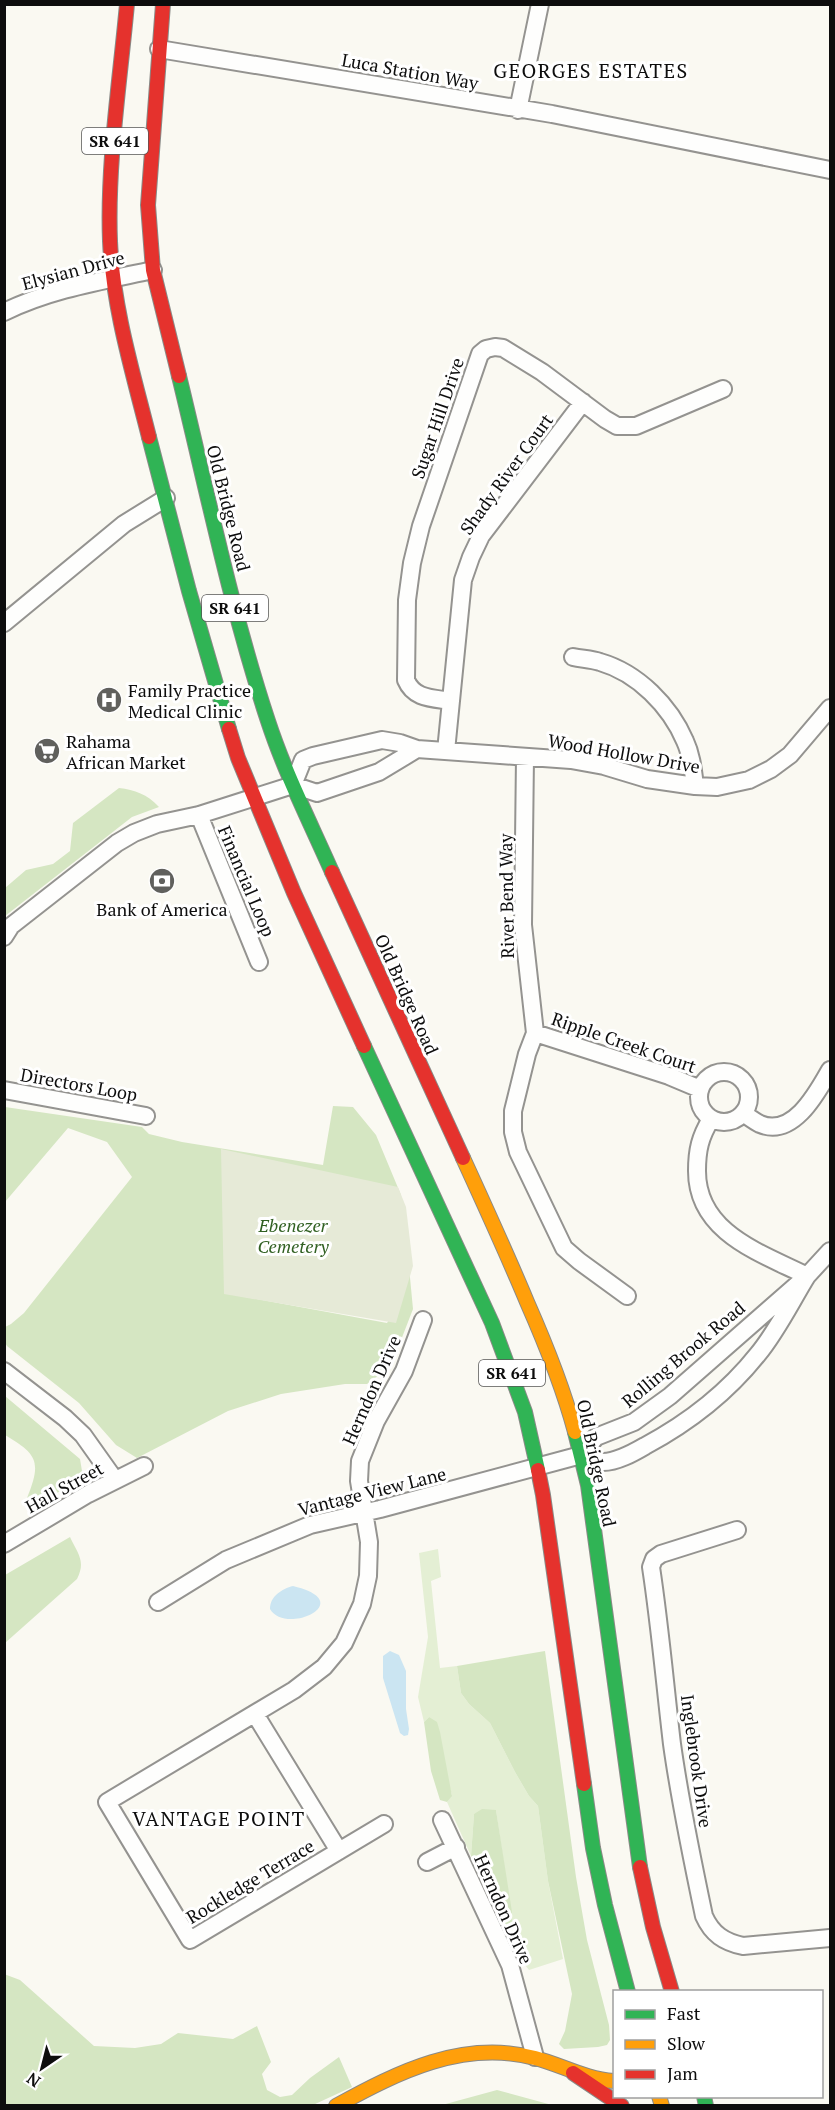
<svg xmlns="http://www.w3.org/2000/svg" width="835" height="2110" viewBox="0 0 835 2110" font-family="'PT Serif',serif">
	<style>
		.green { fill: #e4efd4 }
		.forest { fill: #d5e6c2 }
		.cemetery { fill: #e6ead7 }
		.water { fill: #cbe5f2 }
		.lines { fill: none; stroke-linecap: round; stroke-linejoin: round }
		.street-casing { stroke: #949390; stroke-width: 20 }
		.fast-casing { stroke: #8a8a87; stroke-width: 16 }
		.slow-casing { stroke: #8a8a87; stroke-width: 16 }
		.jam-casing { stroke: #8a8a87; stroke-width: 16 }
		.street { stroke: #fefefd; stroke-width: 16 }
		.fast { stroke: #30b455; stroke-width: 14 }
		.slow { stroke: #ff9f0a; stroke-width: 14 }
		.jam { stroke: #e5322d; stroke-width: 14 }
		.labels { text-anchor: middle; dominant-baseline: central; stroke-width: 6; stroke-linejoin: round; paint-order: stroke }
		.shield { fill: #fff; stroke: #565656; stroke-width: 1.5 }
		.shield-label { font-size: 16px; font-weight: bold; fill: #0d0d0d }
		.street-label { font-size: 18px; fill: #0d0d0d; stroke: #fff }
		.poi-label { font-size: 18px; fill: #0d0d0d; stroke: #fff; text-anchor: start }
		.park-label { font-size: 18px; font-style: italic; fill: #316022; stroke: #fff }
		.neighbourhood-label { font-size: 20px; letter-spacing: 1.5px; fill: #0d0d0d; stroke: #fff }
	</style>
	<rect width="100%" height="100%" fill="#faf9f2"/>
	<!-- green -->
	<path class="green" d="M438,1549L441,1577L431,1581L440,1668L457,1666L461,1693L469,1704L490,1723L515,1772L529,1796L538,1806L548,1881L563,1959L529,1970L507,1942L498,1925L512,1921L496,1810L474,1814L471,1856L447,1802L452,1795L429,1717L424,1722L418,1697L428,1637L419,1553Z"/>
	<!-- forest -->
	<path class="forest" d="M119,788C135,790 147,794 159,807L132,817L5,916V888L26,870L53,864L70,851L73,823Z
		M333,1106L353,1107L376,1135L401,1195L399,1217L230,1257L224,1293L387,1323L400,1304L409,1267L413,1309L391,1366L367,1384H345L281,1394L228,1411L137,1458L116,1445L79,1403L7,1346L4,1341L5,1327L11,1324L24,1313L132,1177L107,1142L68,1128L5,1202V1107L142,1127L149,1134L182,1142L323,1165Z
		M5,1396L80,1459L83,1477L31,1509L27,1498C42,1461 37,1454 5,1435Z
		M70,1537C78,1554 86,1561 77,1579L5,1643V1575Z
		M545,1651L576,1877L587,1940L609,2025L610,2040L607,2045L598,2047L564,2049L559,2044L565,2031L572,1994L548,1881L538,1806L529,1796L515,1772L490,1723L469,1704L461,1693L457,1666Z
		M429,1717L437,1722L440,1732L452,1796L447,1802L440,1800L431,1771L424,1722Z
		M482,1809L496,1810L512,1912V1921L509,1928L498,1925L471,1856L474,1814Z
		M4,1974L20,1980L94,2046L135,2048L161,2044L178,2033L233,2039L257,2026L271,2062L262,2074L267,2090L280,2097L292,2095L310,2078L339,2057L352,2087L313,2105H5Z
		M497,2090L552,2105H442Z"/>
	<!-- cemetery -->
	<path class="cemetery" d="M221,1149L398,1187L406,1207L413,1266L396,1323L224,1294Z"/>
	<!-- water -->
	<path class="water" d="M293,1586C360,1602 285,1636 270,1609C270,1596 282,1589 293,1586Z
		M390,1651L399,1655L406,1671V1709L409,1729L408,1735L404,1736L400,1733L383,1678V1656Z"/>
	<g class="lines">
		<!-- street casing -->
		<g class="street-casing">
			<path id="street" d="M159,49L552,114L830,170
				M518,110L540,4
				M4,312C51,289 102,281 153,270
				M4,623L124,524L166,498
				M573,657C582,659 591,659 600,662C638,673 670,706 685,741C692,756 693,771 695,786
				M451,701C432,698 414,699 406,680L407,600L412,563L421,526L480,354L486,349L495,347L503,348L542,372L605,419L617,426H636L723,389
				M446,751L463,580L471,557L481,536L583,402
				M525,757L523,925L535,1033L527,1054L513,1111V1132L518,1152L564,1248L579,1261L627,1296
				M293,785L303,760L313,756L382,740L400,743L417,749L571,760L604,766L647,779L695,786L717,787L749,780L771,769L790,755L830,708
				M199,815L259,962
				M4,937L11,926L117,843L134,833L157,824L199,815L293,785L317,793L379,772L417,749
				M535,1033L669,1076L700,1089
				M699 1097a25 25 0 1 1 50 0a25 25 0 1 1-50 0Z
				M4,1090L146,1116
				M743,1113C749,1117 754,1121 760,1124C793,1138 817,1093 830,1070
				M711,1119C700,1137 697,1150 697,1171C697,1233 761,1253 807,1276
				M4,1371L65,1418L83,1435L115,1480
				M581,1455L596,1437L634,1422L670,1396L807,1276L830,1251
				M737,1530L661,1554L654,1559L651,1567C660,1626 665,1685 672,1744C680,1802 692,1859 704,1916C712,1934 724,1942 743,1946L830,1938
				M4,1544L88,1494L144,1466
				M158,1602L226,1560L310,1525L380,1509L581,1455C587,1457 596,1462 603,1462C617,1462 633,1453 645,1446C688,1423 727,1393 758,1354C777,1331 791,1302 807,1276
				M255,1714L339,1851
				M442,1820L510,1965L535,2057
				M384,1824L190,1940L107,1802L294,1690L324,1667L344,1643L362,1604L368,1576L369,1542L359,1481L360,1461L376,1421L404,1371L423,1320
				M427,1862L456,1847"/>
		</g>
		<!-- fast casing -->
		<g class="fast-casing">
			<path id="fast" d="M179,376C207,491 231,609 268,721C285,773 310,822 332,872
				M149,437L189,591L229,729
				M364,1046L492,1323L525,1412L538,1470
				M575,1432L588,1485L640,1867
				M584,1784L593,1848L605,1905L628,1992
				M704,2096L706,2106"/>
		</g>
		<!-- slow casing -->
		<g class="slow-casing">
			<path id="slow" d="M463,1158C485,1206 507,1254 527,1302C546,1345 563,1387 575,1432
				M659,2096L662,2106
				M336,2106C398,2072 463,2039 535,2058C562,2065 585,2079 614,2081"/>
		</g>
		<!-- jam casing -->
		<g class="jam-casing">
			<path id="jam" d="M127,4C120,81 107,164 110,241C113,308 133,373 149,437
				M163,4L148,205L153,270L179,376
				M229,729L238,758L294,893L364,1046
				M332,872L463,1158
				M538,1470L543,1495L584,1784
				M640,1867L653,1927L672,1992
				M573,2073L622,2106"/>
		</g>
		<!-- street -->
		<use href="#street" class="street"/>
		<!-- fast -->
		<use href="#fast" class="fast"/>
		<!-- slow -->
		<use href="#slow" class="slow"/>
		<!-- jam -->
		<use href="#jam" class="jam"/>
	</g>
	<!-- icons -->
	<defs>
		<g id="hospital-disc" transform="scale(1.35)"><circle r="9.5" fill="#60605d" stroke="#fff"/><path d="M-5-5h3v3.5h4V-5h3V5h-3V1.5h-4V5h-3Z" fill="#fff"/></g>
		<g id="supermarket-disc" transform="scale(1.35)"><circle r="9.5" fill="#60605d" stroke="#fff"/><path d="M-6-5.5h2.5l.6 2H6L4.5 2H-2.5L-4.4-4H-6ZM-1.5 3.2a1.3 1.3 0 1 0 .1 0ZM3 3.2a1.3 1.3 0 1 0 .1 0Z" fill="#fff"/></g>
		<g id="bank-disc" transform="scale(1.35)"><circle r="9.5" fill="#60605d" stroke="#fff"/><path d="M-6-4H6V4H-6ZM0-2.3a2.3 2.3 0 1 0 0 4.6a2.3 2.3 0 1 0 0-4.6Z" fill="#fff"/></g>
	</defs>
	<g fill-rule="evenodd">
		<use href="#hospital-disc" x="109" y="700"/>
		<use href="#supermarket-disc" x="47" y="751"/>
		<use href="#bank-disc" x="162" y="881"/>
	</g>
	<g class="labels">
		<!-- shield labels -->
		<g class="shield">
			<rect x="82" y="128" width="66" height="26" rx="4.5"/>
			<rect x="202" y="595" width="66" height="26" rx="4.5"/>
			<rect x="479" y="1360" width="66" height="26" rx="4.5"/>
		</g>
		<g class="shield-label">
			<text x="115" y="141">SR 641</text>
			<text x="235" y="608">SR 641</text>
			<text x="512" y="1373">SR 641</text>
		</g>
		<!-- street labels -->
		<g class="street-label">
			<text transform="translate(410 71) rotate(10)">Luca Station Way</text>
			<text transform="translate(73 270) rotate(-15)">Elysian Drive</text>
			<text transform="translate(437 418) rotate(-71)">Sugar Hill Drive</text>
			<text transform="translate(506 474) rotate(-54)">Shady River Court</text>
			<text transform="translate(229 508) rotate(76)">Old Bridge Road</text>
			<text transform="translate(624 753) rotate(10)">Wood Hollow Drive</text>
			<text transform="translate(247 881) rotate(67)">Financial Loop</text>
			<text transform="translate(506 896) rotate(-91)">River Bend Way</text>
			<text transform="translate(407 994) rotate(66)">Old Bridge Road</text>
			<text transform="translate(624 1042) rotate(19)">Ripple Creek Court</text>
			<text transform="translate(79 1084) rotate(10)">Directors Loop</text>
			<text transform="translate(683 1354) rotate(-40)">Rolling Brook Road</text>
			<text transform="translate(371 1390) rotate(-66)">Herndon Drive</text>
			<text transform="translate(597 1463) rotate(78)">Old Bridge Road</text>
			<text transform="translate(64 1487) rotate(-29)">Hall Street</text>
			<text transform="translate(372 1491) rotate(-14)">Vantage View Lane</text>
			<text transform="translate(697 1761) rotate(82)">Inglebrook Drive</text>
			<text transform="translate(250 1881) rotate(-31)">Rockledge Terrace</text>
			<text transform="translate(504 1909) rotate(66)">Herndon Drive</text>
		</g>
		<!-- poi labels -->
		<g class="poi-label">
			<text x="128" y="690">Family Practice<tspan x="128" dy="21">Medical Clinic</tspan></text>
			<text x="66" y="741">Rahama<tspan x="66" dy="21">African Market</tspan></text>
			<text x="162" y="909" text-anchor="middle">Bank of America</text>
		</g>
		<!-- park labels -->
		<g class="park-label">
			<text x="293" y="1225">Ebenezer<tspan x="293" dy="21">Cemetery</tspan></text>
		</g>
		<!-- neighbourhood labels -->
		<g class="neighbourhood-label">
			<text x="591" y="70">GEORGES ESTATES</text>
			<text x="219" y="1818">VANTAGE POINT</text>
		</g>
	</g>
	<!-- border -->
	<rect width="835" height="2110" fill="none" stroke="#0d0d0d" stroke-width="12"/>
	<!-- legend -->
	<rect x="613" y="1990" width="210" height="108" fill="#ffffff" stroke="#9e9e9e" stroke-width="1.5"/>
	<rect x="625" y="2010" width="30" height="9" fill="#30b455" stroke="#9e9e9e" stroke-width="1.5"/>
	<text x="667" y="2020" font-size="18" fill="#0d0d0d">Fast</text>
	<rect x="625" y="2040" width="30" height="9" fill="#ff9f0a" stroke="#9e9e9e" stroke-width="1.5"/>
	<text x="667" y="2050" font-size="18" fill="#0d0d0d">Slow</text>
	<rect x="625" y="2070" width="30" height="9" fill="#e5322d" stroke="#9e9e9e" stroke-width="1.5"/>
	<text x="667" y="2080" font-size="18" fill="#0d0d0d">Jam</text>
	<!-- north arrow -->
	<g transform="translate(42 2068) rotate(215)" stroke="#ffffff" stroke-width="4.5" paint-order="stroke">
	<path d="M0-4.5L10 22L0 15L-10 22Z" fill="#0d0d0d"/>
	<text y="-9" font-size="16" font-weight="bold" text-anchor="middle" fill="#0d0d0d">N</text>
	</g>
</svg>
